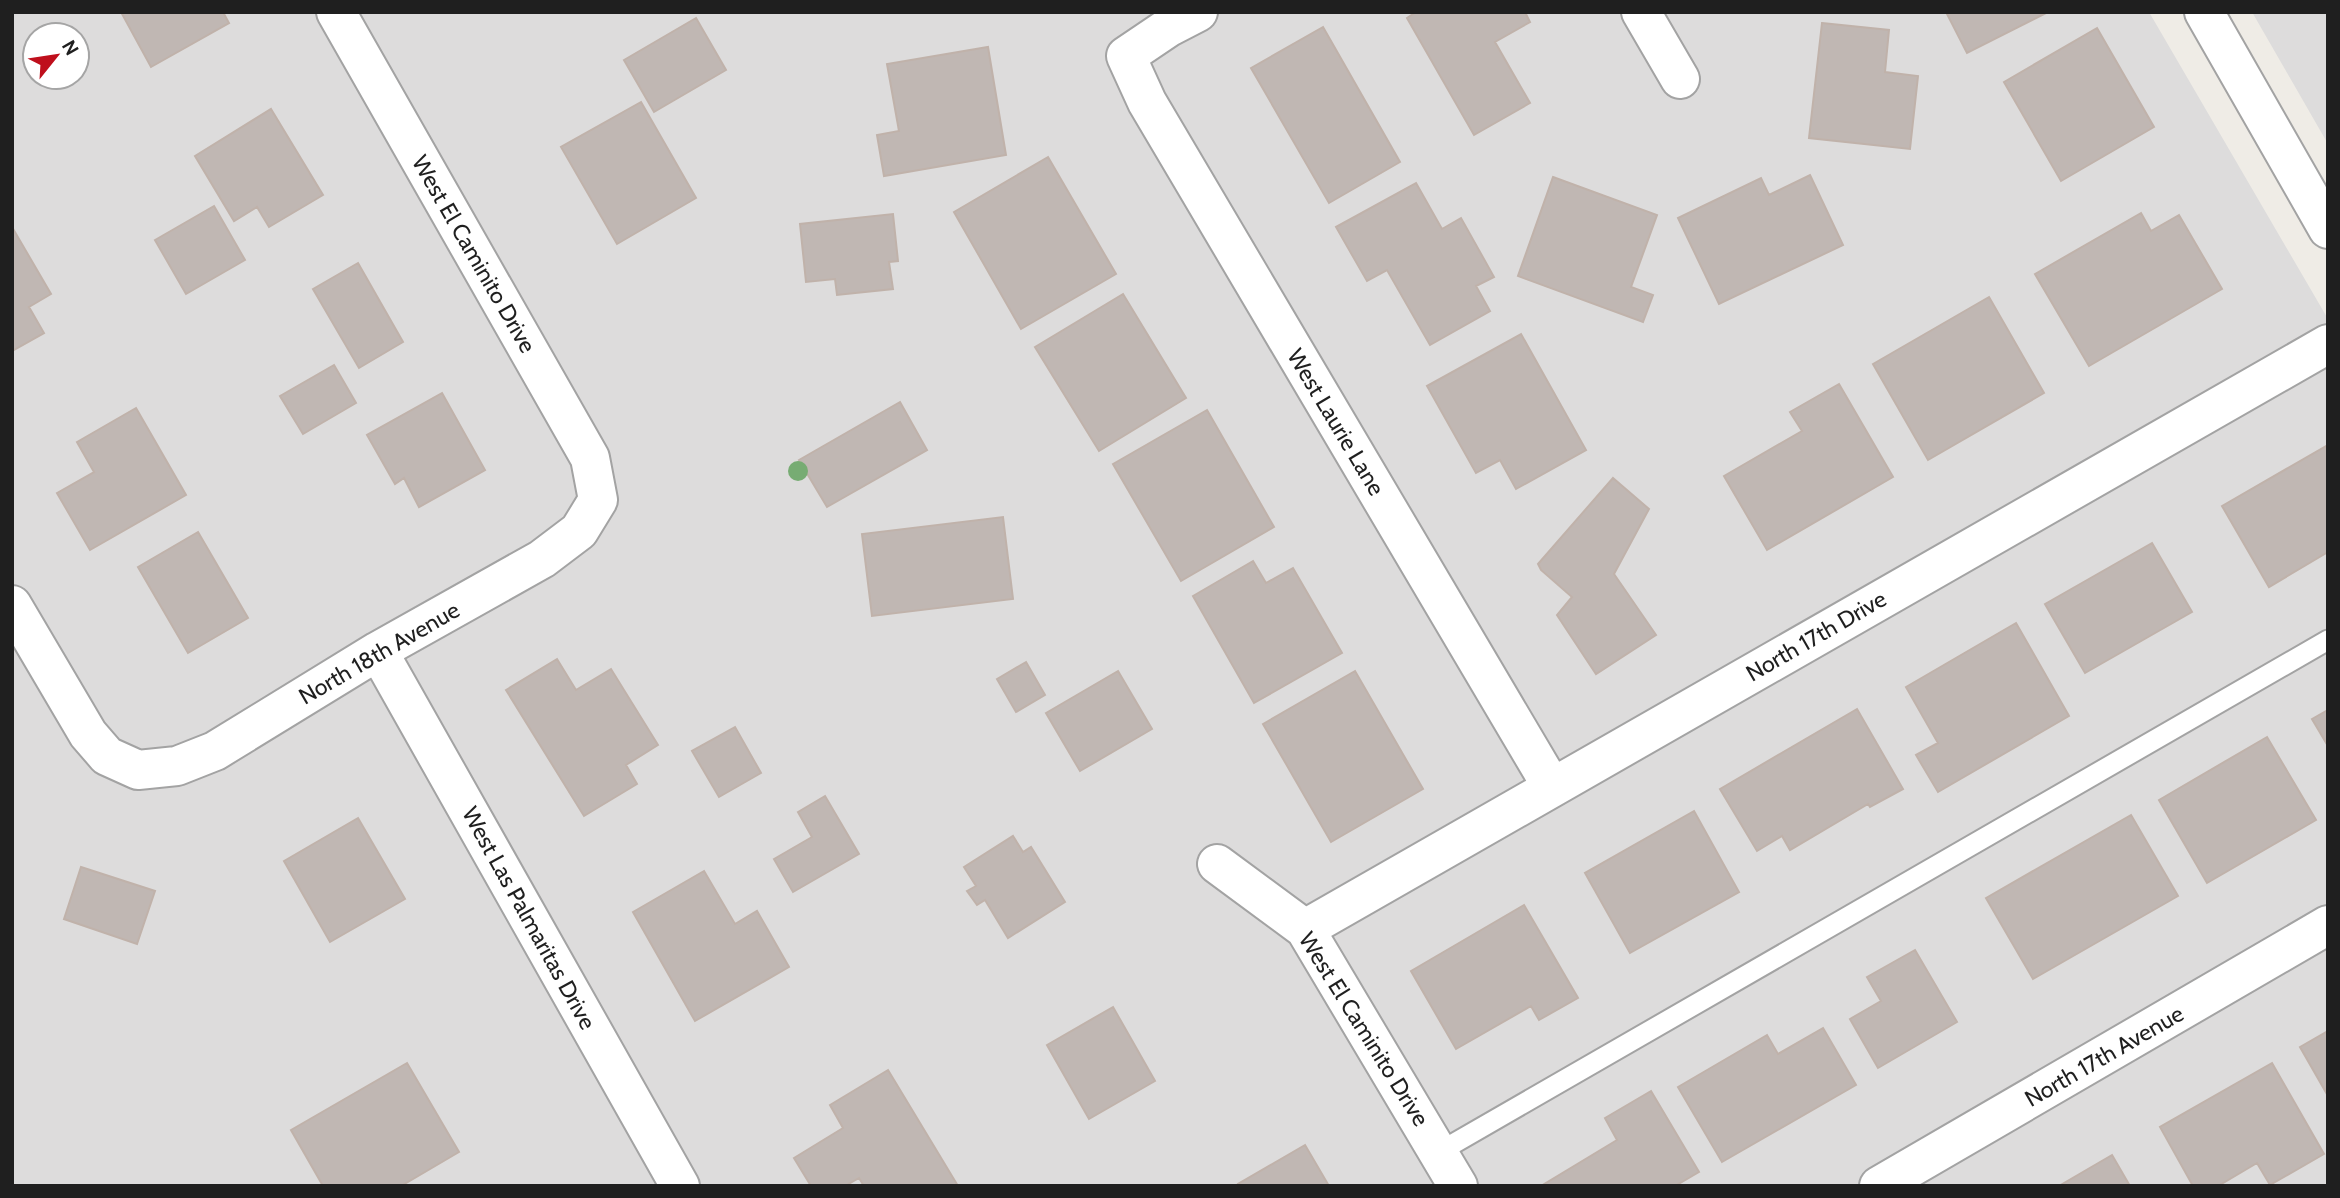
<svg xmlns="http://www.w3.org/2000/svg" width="2340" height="1198" viewBox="0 0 2340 1198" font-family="Cabin,sans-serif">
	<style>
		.residential { fill: #dddcdc; fill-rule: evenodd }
		.building { fill: #c0b7b3; stroke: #c0b2aa; stroke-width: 2 }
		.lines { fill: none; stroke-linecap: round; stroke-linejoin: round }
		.service-casing { stroke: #a3a3a3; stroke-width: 23 }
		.minor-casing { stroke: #a3a3a3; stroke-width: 42 }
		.tertiary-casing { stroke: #a3a3a3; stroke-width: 42 }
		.service { stroke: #fff; stroke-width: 19 }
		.minor { stroke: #fff; stroke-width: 38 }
		.tertiary { stroke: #fff; stroke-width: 38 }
		.tree { fill: #77ac73 }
		.labels { text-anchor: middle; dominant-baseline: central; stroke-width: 5; stroke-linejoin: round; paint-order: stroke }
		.street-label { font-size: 23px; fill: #1f1f1f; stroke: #fff }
	</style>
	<rect width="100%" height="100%" fill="#efece6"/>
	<!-- residential -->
	<path class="residential" d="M12,12H2149L2328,319V1186H12ZM35,35H77V77H35Z
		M2252,12H2328V144Z"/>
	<!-- building -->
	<path class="building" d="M121,12H223L229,23L151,67Z
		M1416,12H1525L1530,22L1495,42L1530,103L1474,135L1407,18Z
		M1946,12H2048L1967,53Z
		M696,18L726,70L654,112L624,60Z
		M1822,23L1889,30L1885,72L1918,76L1910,149L1809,138Z
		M1323,27L1400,162L1329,203L1251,68Z
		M2097,28L2154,127L2061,181L2004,82Z
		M988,47L1006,155L884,176L877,135L899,131L887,64Z
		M641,102L696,198L617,244L561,147Z
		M271,109L323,195L269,227L257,207L234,221L195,156Z
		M1048,157L1116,274L1021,329L954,212Z
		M1810,175L1843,245L1719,304L1678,218L1761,178L1769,195Z
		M1553,177L1657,215L1631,287L1653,295L1643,322L1518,276Z
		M1416,183L1442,229L1461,218L1494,277L1476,286L1490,311L1430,345L1387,270L1367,281L1336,227Z
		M214,206L245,260L186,294L155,240Z
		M2141,213L2151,231L2179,215L2222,289L2089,366L2035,274Z
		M893,214L898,261L889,262L893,289L837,295L835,279L806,282L800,224Z
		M12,227L51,294L29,307L44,333L12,351Z
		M358,263L403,342L359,368L313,289Z
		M1123,294L1186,398L1099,451L1035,347Z
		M1989,297L2044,393L1928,460L1873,364Z
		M1521,334L1586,450L1516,489L1500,460L1476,473L1427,386Z
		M334,365L356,403L303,434L280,396Z
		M1839,384L1893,477L1767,550L1724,476L1802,431L1790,412Z
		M442,393L485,470L419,507L404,478L395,484L367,435Z
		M900,402L927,450L827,507L799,460Z
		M136,408L186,495L90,550L57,493L94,472L77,442Z
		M1207,410L1274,527L1181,581L1113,464Z
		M2328,445V552L2269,587L2222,506Z
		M1613,478L1649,509L1614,574L1656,635L1596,674L1557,615L1572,597L1541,570L1538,564Z
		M1003,517L1013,599L872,616L862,534Z
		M198,532L248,618L188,653L138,567Z
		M2152,543L2192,612L2085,673L2045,604Z
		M1253,561L1266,583L1293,568L1342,653L1254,703L1193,596Z
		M2016,623L2069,716L1938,792L1916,755L1938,743L1906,687Z
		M557,659L576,690L611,669L658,745L626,765L637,784L584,816L506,690Z
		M1026,662L1045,695L1016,712L997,679Z
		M1118,671L1152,729L1080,771L1046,713Z
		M1355,671L1423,789L1331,842L1263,724Z
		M1857,709L1903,789L1870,807L1868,804L1790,850L1782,836L1757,851L1720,789Z
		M2328,710V746L2312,719Z
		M735,727L761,773L719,797L692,751Z
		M2267,737L2316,820L2207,883L2159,800Z
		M825,796L859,854L793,892L774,859L812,837L798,812Z
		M1694,811L1739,892L1630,953L1585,873Z
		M2131,815L2178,896L2033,979L1986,898Z
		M358,818L405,899L330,942L284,861Z
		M1013,836L1023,852L1031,847L1065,902L1008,938L985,900L977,905L967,891L976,886L964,867Z
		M81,867L155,891L137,944L64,919Z
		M704,871L735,924L757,911L789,967L695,1021L633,912Z
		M1524,905L1578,998L1539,1020L1531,1006L1456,1049L1411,971Z
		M1915,950L1957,1022L1878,1068L1850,1019L1881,1001L1867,977Z
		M1113,1007L1155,1081L1089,1119L1047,1045Z
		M1823,1028L1856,1085L1722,1162L1678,1087L1767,1035L1778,1054Z
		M2328,1031V1096L2300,1047Z
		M407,1063L459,1152L401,1186H323L291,1130Z
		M2272,1063L2324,1154L2270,1185L2257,1163L2218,1186H2193L2160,1127Z
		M888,1070L958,1186H864L859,1178L845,1186H811L794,1158L843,1128L830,1105Z
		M1651,1091L1699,1172L1675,1186H1541L1617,1140L1605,1118Z
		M1305,1145L1329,1186H1239L1238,1184Z
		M2112,1155L2130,1186H2059Z"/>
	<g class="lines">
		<!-- service casing -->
		<g class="service-casing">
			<path id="service" d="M1439,1152L2328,640"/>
		</g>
		<!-- minor casing -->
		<g class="minor-casing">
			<path id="minor" d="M1198,12L1169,27L1126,56L1147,102L1552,787
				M1641,12L1680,79
				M12,605L88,734L107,756L138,770L177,766L215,751L378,651L542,559L579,531L598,500L590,458L336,12
				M378,651L680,1186
				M1217,864L1305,929L1458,1186
				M1305,929L2328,344
				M1879,1186L2328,925"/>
		</g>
		<!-- tertiary casing -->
		<g class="tertiary-casing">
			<path id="tertiary" d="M2204,12L2328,229"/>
		</g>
		<!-- service -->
		<use href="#service" class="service"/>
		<!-- minor -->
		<use href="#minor" class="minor"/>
		<!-- tertiary -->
		<use href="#tertiary" class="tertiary"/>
	</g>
	<!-- trees -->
	<circle class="tree" cx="798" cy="471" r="10"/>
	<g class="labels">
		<!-- street labels -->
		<g class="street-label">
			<text transform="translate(474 254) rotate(60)">West El Caminito Drive</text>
			<text transform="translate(1336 422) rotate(59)">West Laurie Lane</text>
			<text transform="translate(1816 636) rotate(-30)">North 17th Drive</text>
			<text transform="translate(379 653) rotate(-30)">North 18th Avenue</text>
			<text transform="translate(529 918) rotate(61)">West Las Palmaritas Drive</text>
			<text transform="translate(1364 1029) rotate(58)">West El Caminito Drive</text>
			<text transform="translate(2104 1056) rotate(-30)">North 17th Avenue</text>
		</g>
	</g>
	<!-- border -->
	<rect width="2340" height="1198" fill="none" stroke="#1f1f1f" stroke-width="28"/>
	<!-- north arrow -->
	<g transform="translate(56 56) rotate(60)"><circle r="33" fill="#ffffff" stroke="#a5a5a5" stroke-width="2"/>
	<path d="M0-5L12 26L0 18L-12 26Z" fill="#bf0f1c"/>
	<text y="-10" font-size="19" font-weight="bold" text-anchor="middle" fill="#1f1f1f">N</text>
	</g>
</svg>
